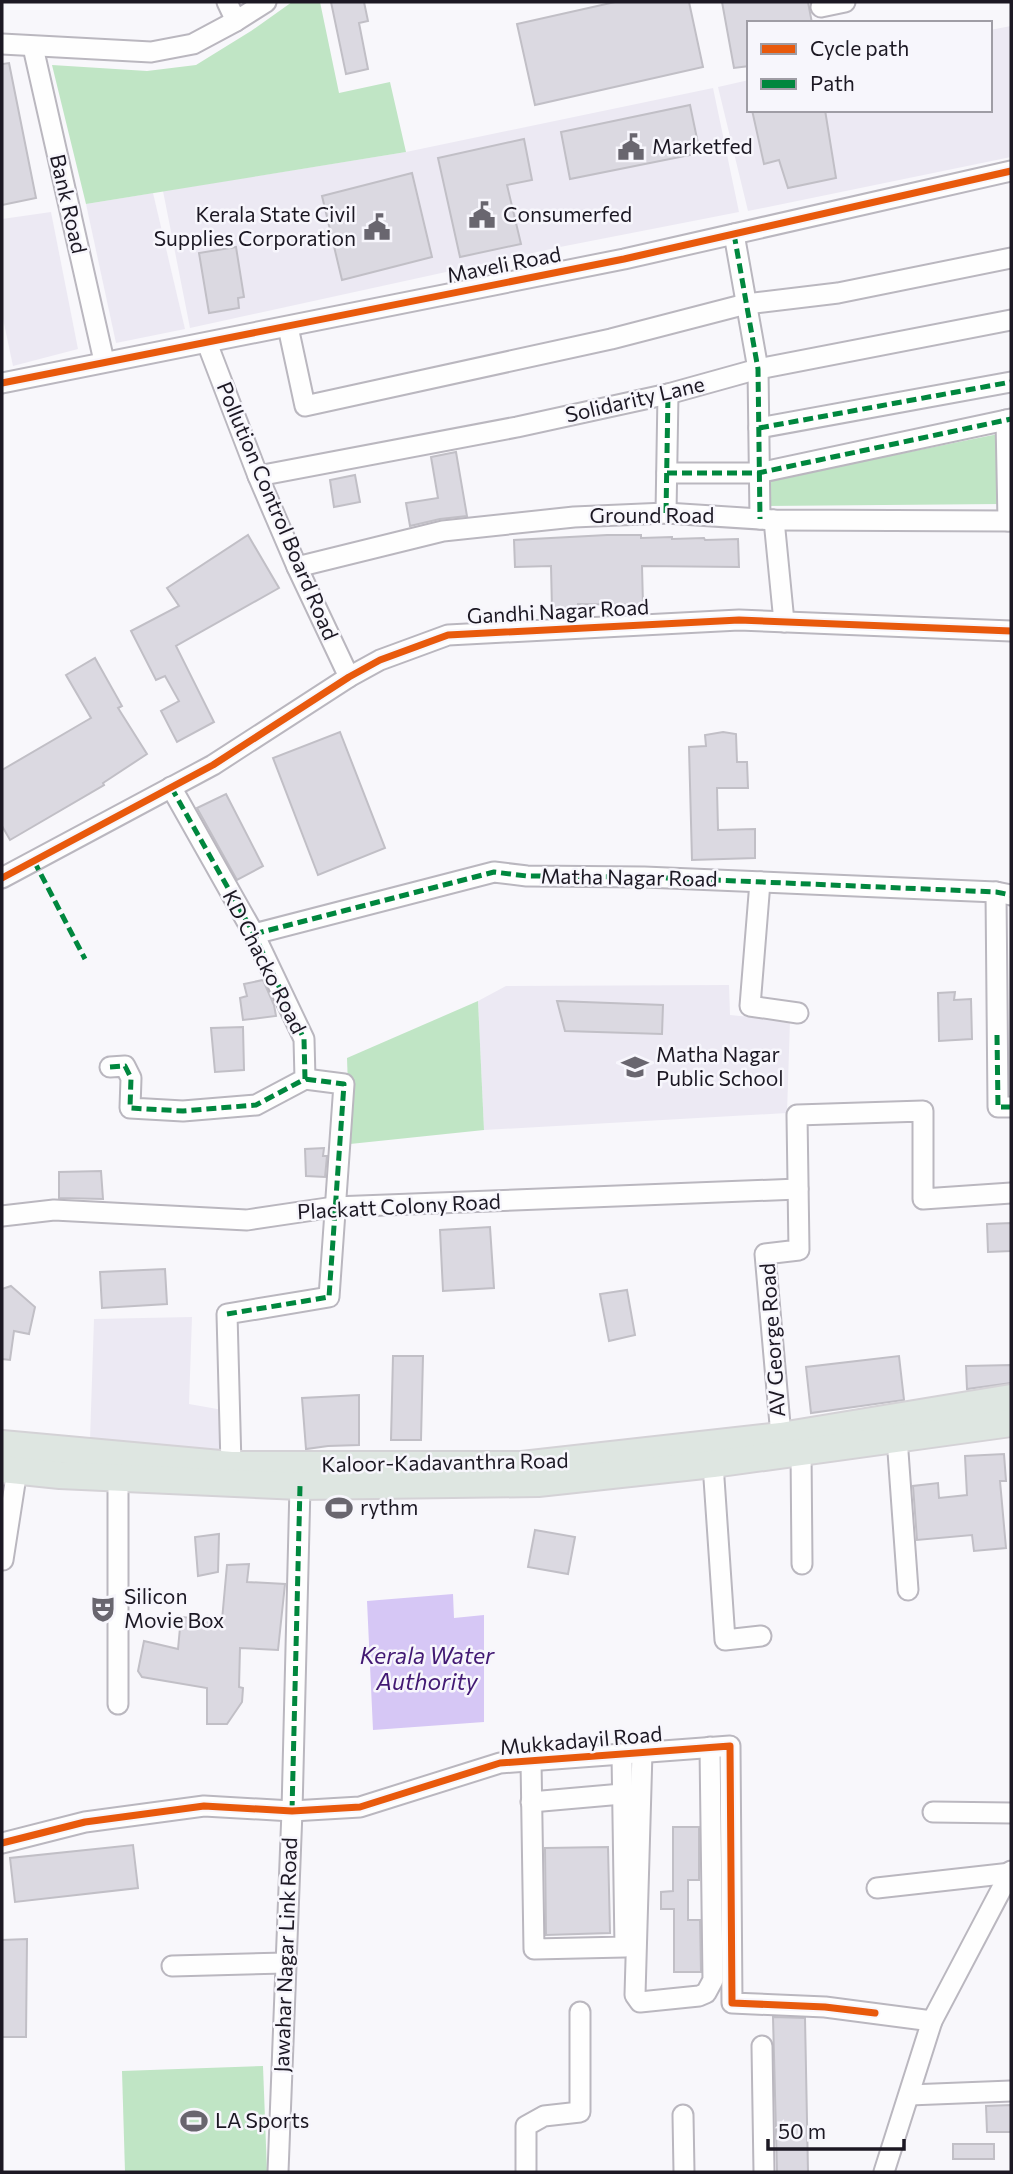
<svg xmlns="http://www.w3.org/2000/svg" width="1013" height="2174" viewBox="0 0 1013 2174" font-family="Commissioner,sans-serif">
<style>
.built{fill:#ece9f3}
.green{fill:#c0e5c5}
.water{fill:#d6c7f5}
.building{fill:#dbd9e1;stroke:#c1bfc6;stroke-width:2}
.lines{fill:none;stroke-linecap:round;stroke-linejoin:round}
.minor-casing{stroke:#bab7bf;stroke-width:23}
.major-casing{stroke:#d4d2d6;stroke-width:30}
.minor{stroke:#fefefe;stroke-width:19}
.major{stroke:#dee6e1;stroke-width:26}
.quiet{stroke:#00873e;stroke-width:5;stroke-dasharray:10 5;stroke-linecap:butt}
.cycleway-casing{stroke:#f7f6fc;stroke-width:11}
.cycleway{stroke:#e8590c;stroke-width:7}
.labels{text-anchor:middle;stroke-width:5;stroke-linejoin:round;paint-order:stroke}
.poi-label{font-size:21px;fill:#1c1823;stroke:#f7f6fc;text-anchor:start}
.street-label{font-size:21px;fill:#1c1823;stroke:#f7f6fc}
.water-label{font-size:23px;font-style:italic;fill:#421973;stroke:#f7f6fc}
</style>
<rect width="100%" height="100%" fill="#f8f7fb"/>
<!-- built -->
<g class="built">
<path d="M1011 26V157L748 211 718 87 749 80V110H990V30Z"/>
<path d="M713 88 739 212 560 247 190 328 163 191 406 152Z"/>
<path d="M153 193 185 329 116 343 86 204Z"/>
<path d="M51 212 78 349 13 366 2 314V219Z"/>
<path d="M729 985 730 1015 790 1021 787 1113 484 1130 478 1001 506 986Z"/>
<path d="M192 1317 189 1404 223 1410 225 1453 90 1440 94 1319Z"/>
</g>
<!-- green -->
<g class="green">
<path d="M292 2H320L339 93 390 82 406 152 86 204 52 65 147 71 196 65 251 31Z"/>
<path d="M998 434 1001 504 766 506V481Z"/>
<path d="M478 1001 484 1130 350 1144 347 1058Z"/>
<path d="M263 2066 267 2172H125L122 2071Z"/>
</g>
<!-- water -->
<path class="water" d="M453 1594 454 1618 484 1615V1722L373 1730 367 1601Z"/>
<!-- building -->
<g class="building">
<path d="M331 2H364L368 21 359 23 368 69 346 74Z"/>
<path d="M615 2H689L703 67 535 105 517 24Z"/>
<path d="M722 2H808L812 23H749V66L734 68Z"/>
<path d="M9 63 36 198 2 205V64Z"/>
<path d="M690 105 700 153 570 179 561 132Z"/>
<path d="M752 110H825L836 178 788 188 779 160 764 164Z"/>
<path d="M524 139 532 180 507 185 521 244 460 257 438 158Z"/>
<path d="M412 173 432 257 342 280 322 196Z"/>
<path d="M236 247 244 297 238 298 239 308 209 313 199 253Z"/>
<path d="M456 452 467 516 440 519 410 526 406 503 438 498 431 457Z"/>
<path d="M355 475 360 502 334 507 330 480Z"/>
<path d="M248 535 279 588 176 646 214 722 177 742 161 711 179 701 165 676 156 680 131 631 179 606 167 588Z"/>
<path d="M607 535H641V538L672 537V539L704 538 705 540 738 539 739 567 642 566 643 605 578 604V608L552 609 551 566 515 567 514 540Z"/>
<path d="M95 658 122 706 118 708 147 754 103 783 104 785 10 840 2 826V770L91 718 66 675Z"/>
<path d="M340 732 385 848 318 875 273 758Z"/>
<path d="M723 732 736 734 737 762H747L748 788H717L718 830 755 829V858L692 860 689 747 706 746 705 735Z"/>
<path d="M226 794 263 866 237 880 197 808Z"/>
<path d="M263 980 274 1005 276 1016 243 1020 240 998 247 996 244 984Z"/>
<path d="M955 992 954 1000 971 999 972 1039 939 1041 938 993Z"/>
<path d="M557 1001 663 1005 662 1034 565 1031Z"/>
<path d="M243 1027 244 1070 215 1072 211 1028Z"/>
<path d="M324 1148 323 1156H327L325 1177 306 1176 305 1149Z"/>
<path d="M101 1171 103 1199 59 1198V1172Z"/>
<path d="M1011 1223V1251L988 1252 987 1224Z"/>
<path d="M490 1227 494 1288 443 1291 440 1230Z"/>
<path d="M165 1269 167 1304 102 1308 100 1272Z"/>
<path d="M11 1286 35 1307 29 1334 14 1331 10 1360 2 1359V1289Z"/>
<path d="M627 1290 635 1335 609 1341 600 1294Z"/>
<path d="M393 1356H423L421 1440H391Z"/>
<path d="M899 1356 904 1400 811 1413 806 1367Z"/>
<path d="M1011 1365V1383L967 1389 966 1366Z"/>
<path d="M359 1395V1445L328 1446 306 1449 302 1398Z"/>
<path d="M1004 1454 1006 1481H1000L1006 1548 974 1551 972 1535 917 1540 913 1486 938 1483 939 1498 967 1495 965 1456Z"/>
<path d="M535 1530 575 1537 568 1574 528 1567Z"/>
<path d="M219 1534 218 1572 198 1576 195 1537Z"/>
<path d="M249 1564 247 1582 285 1584 278 1650 240 1648 239 1687 243 1688 242 1702 227 1724H207V1688L142 1677 138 1671 144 1641 178 1649 181 1617 222 1620 227 1565Z"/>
<path d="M673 1827H699V1880H688V1920H700L701 1972H674V1909H661V1892L673 1891Z"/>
<path d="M133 1845 138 1888 15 1902 10 1858Z"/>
<path d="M608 1847 610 1933 546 1935 545 1848Z"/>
<path d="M27 1939 26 2037H2V1940Z"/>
<path d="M773 2017 805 2018 808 2172H777Z"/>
<path d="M1011 2105V2132H987L986 2106Z"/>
<rect x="953" y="2144" width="41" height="15"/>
</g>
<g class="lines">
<defs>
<g id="minor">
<path d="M227 2 236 21"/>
<path d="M821 7 845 2"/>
<path d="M2 44 151 52 193 44 236 21 266 2"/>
<path d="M33 47 104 361"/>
<path d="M734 234 758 369 760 519"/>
<path d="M288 327 305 406 611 339 746 304 838 293 1011 258"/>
<path d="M207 343 258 476 297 567 349 677"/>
<path d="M2 383 624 259 1011 171"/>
<path d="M1006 420 1008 521"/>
<path d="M759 428 1011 382"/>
<path d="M667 473H758L1011 419"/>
<path d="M258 476 517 427 668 394 758 369 1011 320"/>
<path d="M666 513 668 394"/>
<path d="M774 520 784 622"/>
<path d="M297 567 443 531 574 517 666 513 774 520 1011 521"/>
<path d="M2 878 213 765 349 677 380 660 448 635 739 620 1011 631"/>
<path d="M760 882 750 1006 798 1013"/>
<path d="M996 892 998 1107H1011"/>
<path d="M254 934 494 872 527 876 644 877 996 892 1011 895"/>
<path d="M110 1067 125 1066 131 1078 130 1108 183 1111 256 1105 305 1079 304 1039 254 934 171 787"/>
<path d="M2 1216 54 1210 247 1220 334 1207 798 1189"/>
<path d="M781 1436 765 1254 799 1250 797 1115 923 1111V1199L1011 1193"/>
<path d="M897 1438 908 1590"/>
<path d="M801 1450 802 1564"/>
<path d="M713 1464 725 1640 761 1636"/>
<path d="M231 1465 227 1314 329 1297 344 1084 305 1079"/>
<path d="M118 1477V1704"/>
<path d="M3 1560 17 1470"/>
<path d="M642 1752 635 1995 640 2002 699 1996 706 1993 713 1980 710 1747"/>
<path d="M531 1761 534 1949 625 1947 622 1754"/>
<path d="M531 1802 622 1794"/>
<path d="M933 1812 1011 1813"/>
<path d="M2 1843 85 1822 204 1806 292 1811 360 1807 500 1763 730 1746 732 2003 825 2007 932 2021"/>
<path d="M877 1888 1011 1873"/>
<path d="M172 1966 285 1963"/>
<path d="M762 2046 764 2172"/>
<path d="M909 2095 1011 2091"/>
<path d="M683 2115 684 2172"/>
<path d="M278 2172 292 1811 300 1486"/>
<path d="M526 2172V2126L544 2116 580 2112V2012"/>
<path d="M884 2172 932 2021 1011 1871"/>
</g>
<g id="major">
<path d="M2 1444 231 1465H522L781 1436 1011 1398"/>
<path d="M2 1469 60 1475 300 1486 538 1483 713 1464 1011 1423"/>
</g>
</defs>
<!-- minor casing -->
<use href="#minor" class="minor-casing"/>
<!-- major casing -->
<use href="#major" class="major-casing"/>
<!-- minor -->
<use href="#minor" class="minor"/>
<!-- major -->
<use href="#major" class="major"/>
<!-- quiet -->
<g class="quiet">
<path d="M734 234 758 369 760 519"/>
<path d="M759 428 1011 382"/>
<path d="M667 473H758L1011 419"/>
<path d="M666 513 668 394"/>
<path d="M34 861 85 959"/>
<path d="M254 934 494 872 527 876 644 877 996 892 1011 895"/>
<path d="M997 1035 998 1107H1011"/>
<path d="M110 1067 125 1066 131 1078 130 1108 183 1111 256 1105 305 1079 304 1039 254 934 171 787"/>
<path d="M227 1314 329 1297 344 1084 305 1079"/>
<path d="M292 1811 300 1486"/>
</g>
<defs>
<g id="cycleway">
<path d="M2 383 624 259 1011 171"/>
<path d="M2 878 213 765 349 677 380 660 448 635 739 620 1011 631"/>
<path d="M2 1843 85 1822 204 1806 292 1811 360 1807 500 1763 730 1746 732 2003 825 2007 875 2013"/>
</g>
</defs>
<!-- cycleway casing -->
<use href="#cycleway" class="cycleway-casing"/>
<!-- cycleway -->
<use href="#cycleway" class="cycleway"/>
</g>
<!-- icons -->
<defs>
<symbol id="civic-bare" viewBox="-9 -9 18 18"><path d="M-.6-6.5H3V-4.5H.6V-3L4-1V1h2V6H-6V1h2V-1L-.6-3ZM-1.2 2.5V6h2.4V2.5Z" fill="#69666f" stroke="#f7f6fc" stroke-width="2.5" paint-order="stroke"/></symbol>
<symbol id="school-bare" viewBox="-9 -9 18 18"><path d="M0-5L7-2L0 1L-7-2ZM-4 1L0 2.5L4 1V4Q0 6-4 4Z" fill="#69666f" stroke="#f7f6fc" stroke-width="2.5" paint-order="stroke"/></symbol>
<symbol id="stadium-bare" viewBox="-9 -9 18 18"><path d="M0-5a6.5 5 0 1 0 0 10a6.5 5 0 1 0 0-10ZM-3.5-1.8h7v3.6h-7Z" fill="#69666f" stroke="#f7f6fc" stroke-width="2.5" paint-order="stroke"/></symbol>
<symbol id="theatre-bare" viewBox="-9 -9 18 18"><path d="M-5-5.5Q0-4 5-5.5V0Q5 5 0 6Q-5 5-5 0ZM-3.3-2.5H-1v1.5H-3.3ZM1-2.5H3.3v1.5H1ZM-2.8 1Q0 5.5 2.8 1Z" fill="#69666f" stroke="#f7f6fc" stroke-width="2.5" paint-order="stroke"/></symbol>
</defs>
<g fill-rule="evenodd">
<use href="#civic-bare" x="612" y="128" width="38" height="38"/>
<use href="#civic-bare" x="463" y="196" width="38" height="38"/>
<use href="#civic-bare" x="358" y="208" width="38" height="38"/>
<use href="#school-bare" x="616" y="1048" width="38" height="38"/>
<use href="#stadium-bare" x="320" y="1489" width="38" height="38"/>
<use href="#theatre-bare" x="84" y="1590" width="38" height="38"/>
<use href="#stadium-bare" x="175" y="2102" width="38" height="38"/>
</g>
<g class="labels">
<!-- poi labels -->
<g class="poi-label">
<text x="652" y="154">Marketfed</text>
<text x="356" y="222" text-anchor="end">Kerala State Civil<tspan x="356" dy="24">Supplies Corporation</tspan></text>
<text x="503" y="222">Consumerfed</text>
<text x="656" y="1062">Matha Nagar<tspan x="656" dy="24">Public School</tspan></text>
<text x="360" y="1515">rythm</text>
<text x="124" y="1604">Silicon<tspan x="124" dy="24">Movie Box</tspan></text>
<text x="215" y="2128">LA Sports</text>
</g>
<!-- street labels -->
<g class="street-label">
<text transform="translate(68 204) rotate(77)" y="7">Bank Road</text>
<text transform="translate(504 265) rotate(-11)" y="7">Maveli Road</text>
<text transform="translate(635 400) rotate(-13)" y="7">Solidarity Lane</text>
<text transform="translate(277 511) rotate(67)" y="7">Pollution Control Board Road</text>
<text x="652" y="523">Ground Road</text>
<text transform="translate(558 612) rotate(-3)" y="7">Gandhi Nagar Road</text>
<text transform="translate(629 878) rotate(1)" y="7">Matha Nagar Road</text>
<text transform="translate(264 962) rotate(63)" y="7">KD Chacko Road</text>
<text transform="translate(399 1207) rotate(-3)" y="7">Plackatt Colony Road</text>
<text transform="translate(773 1340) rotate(-94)" y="7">AV George Road</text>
<text transform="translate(445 1463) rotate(-1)" y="7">Kaloor-Kadavanthra Road</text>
<text transform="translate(581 1741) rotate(-5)" y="7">Mukkadayil Road</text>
<text transform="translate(286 1955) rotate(-88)" y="7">Jawahar Nagar Link Road</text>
</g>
<!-- water labels -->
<g class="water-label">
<text x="427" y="1664">Kerala Water<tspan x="427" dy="26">Authority</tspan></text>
</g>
</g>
<!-- border -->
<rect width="1013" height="2174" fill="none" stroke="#1c1823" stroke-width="7"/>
<!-- legend -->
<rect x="747" y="21" width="245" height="91" fill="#f7f6fc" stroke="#9f9da5" stroke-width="2"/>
<rect x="761" y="44" width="35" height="10" fill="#e8590c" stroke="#9f9da5" stroke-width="2"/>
<text x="810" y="56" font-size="21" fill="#1c1823">Cycle path</text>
<rect x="761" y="79" width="35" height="10" fill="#00873e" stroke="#9f9da5" stroke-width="2"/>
<text x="810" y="91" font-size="21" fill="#1c1823">Path</text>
<!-- scale -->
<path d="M768 2139v10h136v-10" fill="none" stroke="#1c1823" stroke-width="3.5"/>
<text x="778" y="2139" font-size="21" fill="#1c1823" stroke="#f7f6fc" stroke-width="5" paint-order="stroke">50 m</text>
</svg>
